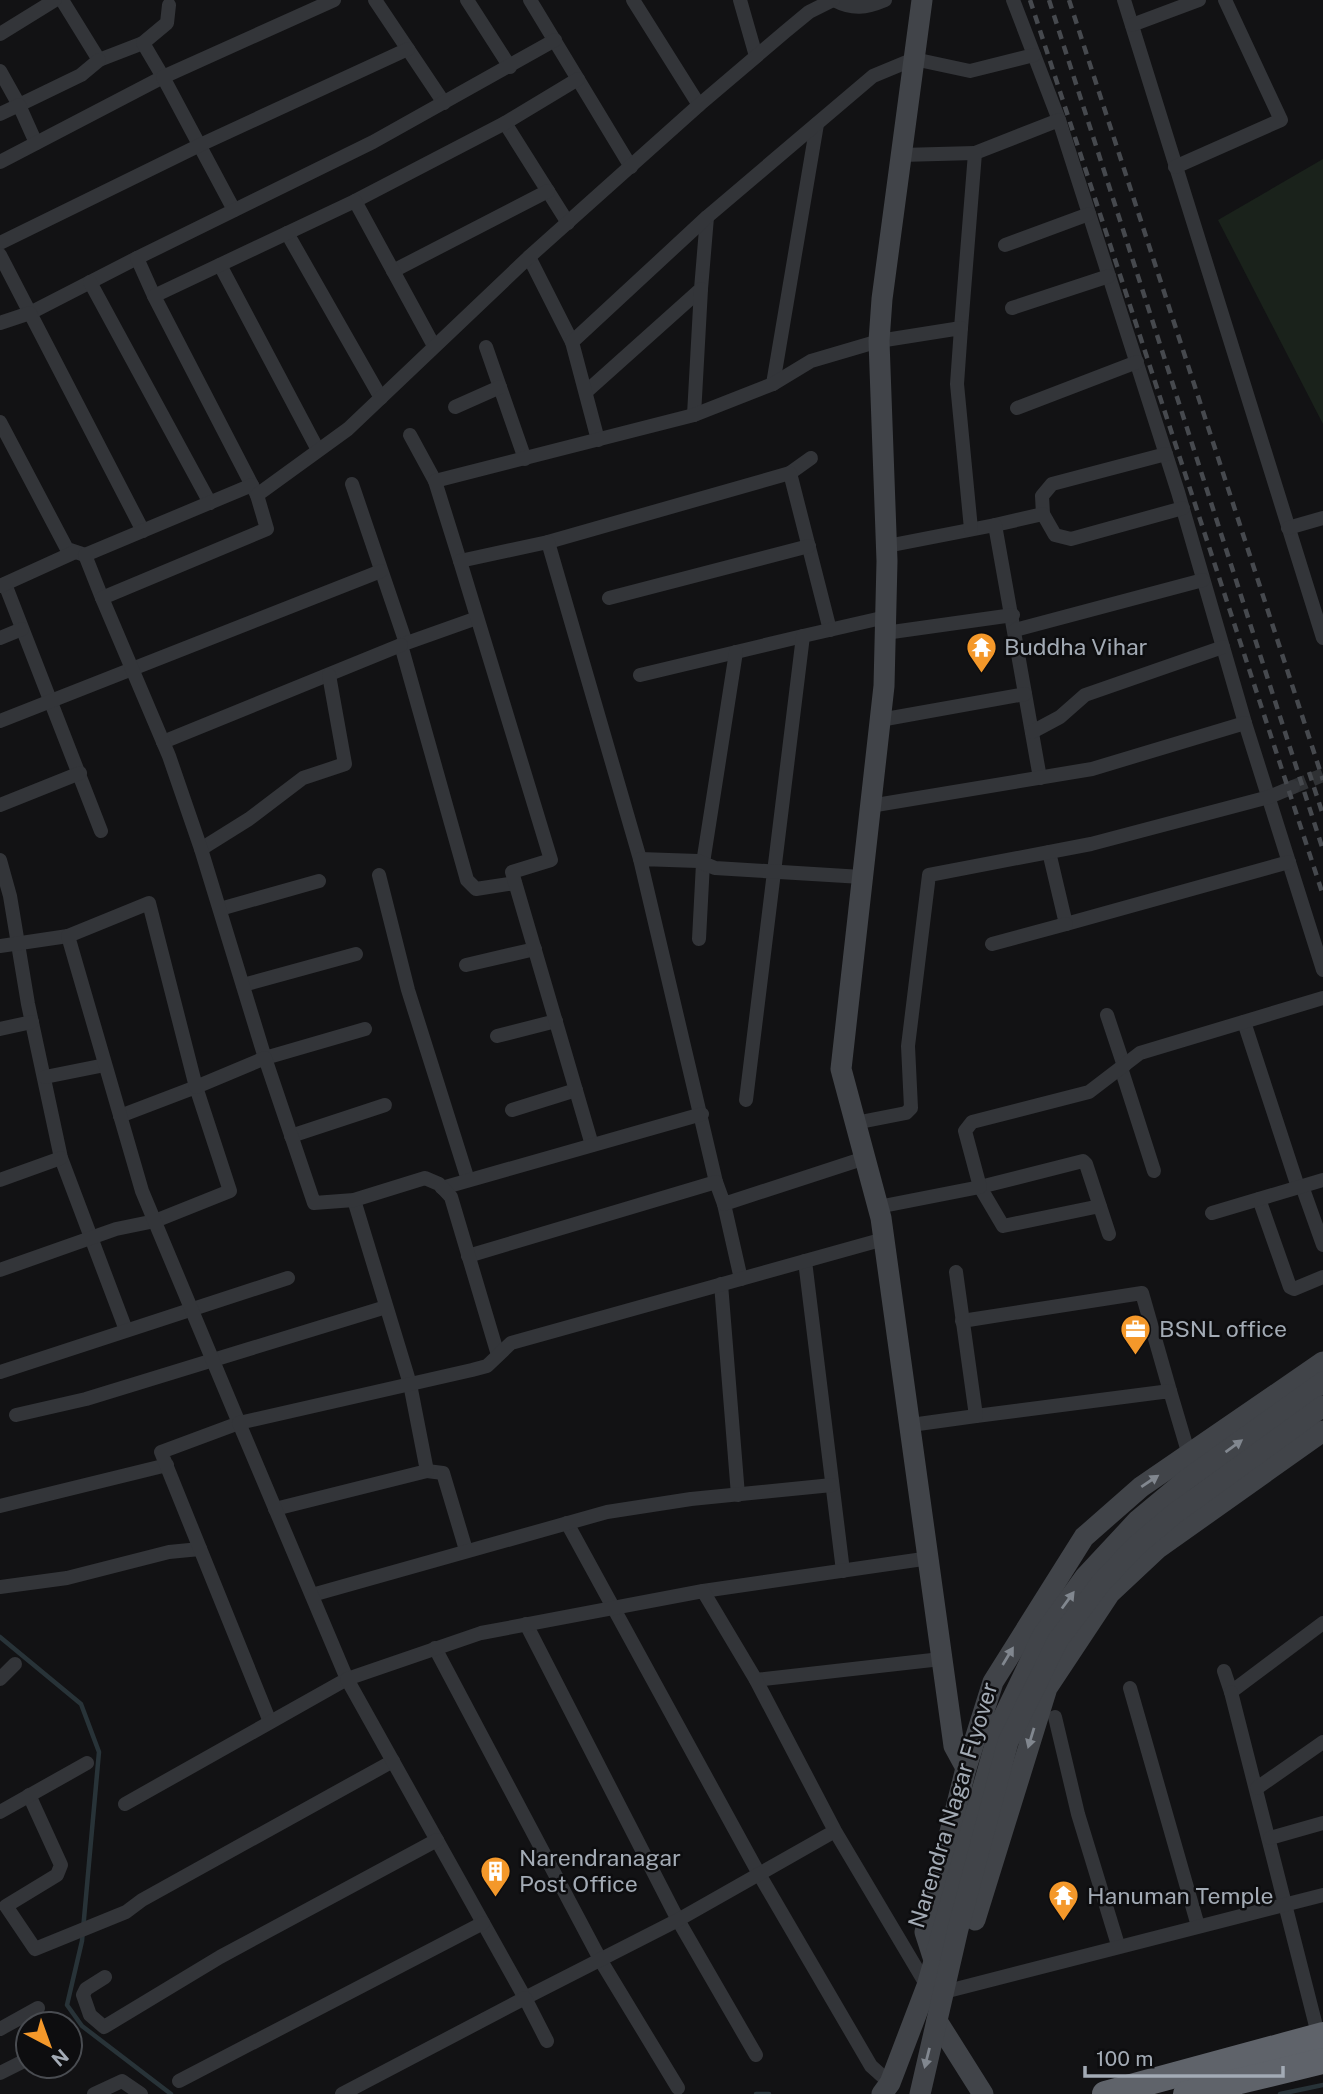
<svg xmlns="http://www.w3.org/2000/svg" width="1323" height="2094" viewBox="0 0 1323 2094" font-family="'Public Sans',sans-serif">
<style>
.green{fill:#1a221b}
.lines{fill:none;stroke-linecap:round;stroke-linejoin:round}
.stream{stroke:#283338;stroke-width:4.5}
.street-tunnel{stroke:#2f3134;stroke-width:14;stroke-dasharray:14 7;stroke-linecap:butt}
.street{stroke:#333539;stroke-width:14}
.secondary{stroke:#414449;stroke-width:21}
.highway{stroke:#5f636a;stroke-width:26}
.rail{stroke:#46494e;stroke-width:4.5;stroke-dasharray:9 7;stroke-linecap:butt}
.oneway{fill:#81878f}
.labels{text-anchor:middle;stroke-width:5;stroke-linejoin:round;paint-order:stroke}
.poi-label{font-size:23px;fill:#a3abb5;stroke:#0d0d0f;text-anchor:start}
.street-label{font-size:23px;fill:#a3abb5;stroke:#0d0d0f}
</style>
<rect width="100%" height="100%" fill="#121214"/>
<!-- green -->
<path class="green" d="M1323 159V424L1218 220Z"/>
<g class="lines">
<!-- stream -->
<g class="stream">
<path d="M0 1637 81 1704 99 1752 82 1941 67 2005 82 2026 171 2094"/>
<path d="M756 2094H769"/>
<path d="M1280 2094 1323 2085"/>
</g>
<!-- street-tunnel -->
<path class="street-tunnel" d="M1293 787 1323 775"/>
<!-- street -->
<g class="street">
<path d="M62 0 99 60 143 43"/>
<path d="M375 0 444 103"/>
<path d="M467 0 510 67"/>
<path d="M530 0 631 167"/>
<path d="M633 0 699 105"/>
<path d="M740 0 756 56"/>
<path d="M834 0C853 10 866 8 885 0"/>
<path d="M1013 0 1059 120"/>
<path d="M1124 0 1323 638"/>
<path d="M1132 25 1199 0"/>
<path d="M0 34 55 0"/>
<path d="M0 71 19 105 81 75 99 60"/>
<path d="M0 114 19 105 36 143"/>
<path d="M505 123 568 223"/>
<path d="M975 153 1059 120 1178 492 1245 723"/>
<path d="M901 155 975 153 961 328"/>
<path d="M0 162 163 77 143 43 167 23 169 5"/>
<path d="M1175 167 1281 120 1225 0"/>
<path d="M355 201 505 123 578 79"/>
<path d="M234 210 163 77 334 0"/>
<path d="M287 233 381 398"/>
<path d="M0 243 200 145 408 49"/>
<path d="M1005 245 1089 214"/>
<path d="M0 255 30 313 137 258"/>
<path d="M529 257 572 342"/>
<path d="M220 265 318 450"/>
<path d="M393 271 548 191"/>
<path d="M90 282 210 503"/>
<path d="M154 296 137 258 373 142 555 40"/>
<path d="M1012 308 1109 276"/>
<path d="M0 323 30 313 143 531"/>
<path d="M486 347 525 459"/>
<path d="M773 384 817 124"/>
<path d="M587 391 701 289 707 217"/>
<path d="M455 407 500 387"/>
<path d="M1017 408 1137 362"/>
<path d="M694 415 701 289"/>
<path d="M0 422 67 549 85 555"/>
<path d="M410 435 435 481"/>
<path d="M598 440 572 342 707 217 873 76 914 59 970 71 1034 55"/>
<path d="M790 473 811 458"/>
<path d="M352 484 406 643"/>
<path d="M257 495 154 296 355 201 434 346"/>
<path d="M1043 514 1042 496 1052 484 1166 454"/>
<path d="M995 525 1043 514 1055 535 1071 539 1183 508"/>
<path d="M1288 528 1323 518"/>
<path d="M548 542 790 473 830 630"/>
<path d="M887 546 995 525 1040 778"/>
<path d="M460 561 435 481 694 415 773 384 811 361 879 341 961 328 957 384 971 529"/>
<path d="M5 584 101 831"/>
<path d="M0 586 75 552"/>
<path d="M102 598 85 555 252 485"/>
<path d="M609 598 809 546"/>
<path d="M477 618 401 645 467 880 476 889 515 883"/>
<path d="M1015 630 1203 580"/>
<path d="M885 633 1013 615"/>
<path d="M0 638 22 629"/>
<path d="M640 675 803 636"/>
<path d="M880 720 1025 694"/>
<path d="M0 721 381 571"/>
<path d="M1032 732 1060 717 1085 695 1223 647"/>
<path d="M163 742 401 645"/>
<path d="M0 805 80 773"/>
<path d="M870 806 1092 769 1245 723 1323 970"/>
<path d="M201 849 249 819 303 778 345 764 329 675"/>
<path d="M1049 852 1066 924 1289 862"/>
<path d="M0 860 10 896 28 1004 61 1158 126 1330"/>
<path d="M379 875 408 990 468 1180"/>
<path d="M220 909 319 881"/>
<path d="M699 939 703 863 736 652"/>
<path d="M992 944 1066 924"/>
<path d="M0 946 68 936"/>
<path d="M466 965 535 949"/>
<path d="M243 985 356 954"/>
<path d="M1107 1015 1124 1066"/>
<path d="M1244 1022 1298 1187"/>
<path d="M0 1029 32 1022"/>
<path d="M365 1029 265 1058 201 849 169 756 102 598 267 529 257 495 348 429 529 257 699 105 786 31 809 12 833 0"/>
<path d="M497 1036 556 1021"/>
<path d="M1121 1068 1154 1171"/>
<path d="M45 1077 105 1065"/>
<path d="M746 1100 803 636 886 617"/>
<path d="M512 1110 576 1090"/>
<path d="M855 1123 906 1113 911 1108 908 1046 929 875 1091 844 1269 797 1293 787"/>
<path d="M291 1136 385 1105"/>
<path d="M592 1145 512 872 551 860 460 561 548 542 640 859"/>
<path d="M0 1180 61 1158"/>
<path d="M716 1182 640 859 698 861 715 868 862 877"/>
<path d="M1302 1186 1323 1245"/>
<path d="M442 1188 702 1114"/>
<path d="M1259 1199 1290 1287 1294 1289 1323 1277"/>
<path d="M724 1204 741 1279"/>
<path d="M1100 1206 1003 1226 980 1187 1083 1161 1086 1164 1109 1234"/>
<path d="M878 1207 980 1187 965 1131 972 1122 1089 1092 1140 1053 1323 998"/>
<path d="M1212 1213 1323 1180"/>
<path d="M468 1256 716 1182 724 1204 865 1158"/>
<path d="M805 1261 843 1571"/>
<path d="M0 1270 116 1229 155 1221 230 1191 196 1087 120 1116"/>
<path d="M721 1284 738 1495"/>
<path d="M962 1321 1142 1293 1170 1391"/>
<path d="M0 1372 288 1278"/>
<path d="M16 1415 86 1399 386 1307"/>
<path d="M976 1416 1170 1391 1189 1455"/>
<path d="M911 1425 976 1416 956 1272"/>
<path d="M427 1471 443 1473 466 1550"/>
<path d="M0 1506 167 1465"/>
<path d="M275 1509 427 1471 410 1384 354 1200"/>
<path d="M567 1523 759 1874 871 2066 890 2083"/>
<path d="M0 1587 67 1578 169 1552 200 1549"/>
<path d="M703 1591 930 1558"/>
<path d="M312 1595 607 1512 691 1499 832 1485"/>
<path d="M526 1624 678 1920 756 2055"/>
<path d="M435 1648 601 1961 678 2088"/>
<path d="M1224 1671 1231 1692 1323 1623"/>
<path d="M0 1679 15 1664"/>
<path d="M756 1680 941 1659"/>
<path d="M1130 1688 1198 1926"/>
<path d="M1231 1692 1316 2026 1321 2036"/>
<path d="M1055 1717 1078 1814 1118 1945"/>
<path d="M270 1722 161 1452 239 1423 142 1191 68 936 149 903 196 1087 265 1058 314 1203 354 1200 425 1178 439 1184 451 1197 498 1355"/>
<path d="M1257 1788 1323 1742"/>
<path d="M29 1795 61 1865 57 1875 6 1906 35 1949 126 1912 142 1900 393 1761"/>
<path d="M125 1804 347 1679 239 1423 472 1370 487 1366 511 1343 884 1239"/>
<path d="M0 1812 87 1763"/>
<path d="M835 1831 678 1920 525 1998 347 1679 481 1633 703 1591 756 1680 835 1831 927 1986"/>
<path d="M1270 1838 1323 1823"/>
<path d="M105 1977 86 1989 83 1995 90 2015 104 2027 220 1957 437 1840"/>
<path d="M944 1992 1323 1895"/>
<path d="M0 2029 38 2008"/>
<path d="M0 2073 28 2059"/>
<path d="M179 2081 483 1923"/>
<path d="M94 2094 122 2081 141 2094"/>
<path d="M342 2094 525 1998 547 2041"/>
</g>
<!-- secondary -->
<g class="secondary">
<path d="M922 0 882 299 879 341 887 561 884 686 841 1069 881 1218 954 1746 966 1768"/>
<path d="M975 1920 1047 1688 1110 1593 1157 1549 1323 1431"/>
<path d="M933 1957 925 1932 966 1768 993 1682 1084 1537 1141 1487 1323 1362"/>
<path d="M937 2021 983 2094"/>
<path d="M882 2094 890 2083 927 1986 1002 1720 1043 1635 1085 1577 1138 1520 1186 1480 1323 1382"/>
<path d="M920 2094 958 1929 1008 1742 1058 1640 1101 1583 1136 1546 1174 1514 1323 1406"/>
</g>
<!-- highway -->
<g class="highway">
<path d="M1105 2094 1323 2035"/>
<path d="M1186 2094 1323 2061"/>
</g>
<!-- rail -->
<g class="rail">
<path d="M1030 0 1323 895"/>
<path d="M1049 0 1323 850"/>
<path d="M1069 0 1323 780"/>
<path d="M1309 772 1323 815"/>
</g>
</g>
<!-- one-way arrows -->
<defs><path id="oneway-solid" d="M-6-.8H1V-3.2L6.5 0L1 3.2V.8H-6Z" transform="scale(1.75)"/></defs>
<g class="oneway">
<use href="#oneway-solid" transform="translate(1234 1446) rotate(-36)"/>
<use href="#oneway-solid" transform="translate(1150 1481) rotate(-34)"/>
<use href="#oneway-solid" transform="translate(1068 1600) rotate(-54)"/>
<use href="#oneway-solid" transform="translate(1008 1656) rotate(-59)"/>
<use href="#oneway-solid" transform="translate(1031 1738) rotate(107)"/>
<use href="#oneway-solid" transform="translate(927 2058) rotate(104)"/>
</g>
<!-- icons -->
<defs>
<symbol id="temple-pin" viewBox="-11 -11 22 30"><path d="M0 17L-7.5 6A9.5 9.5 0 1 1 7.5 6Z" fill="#f4982a" stroke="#0d0d0f"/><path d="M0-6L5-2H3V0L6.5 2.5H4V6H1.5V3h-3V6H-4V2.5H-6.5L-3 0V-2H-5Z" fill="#fff"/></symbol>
<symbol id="office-pin" viewBox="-11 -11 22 30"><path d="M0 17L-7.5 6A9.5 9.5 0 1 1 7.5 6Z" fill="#f4982a" stroke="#0d0d0f"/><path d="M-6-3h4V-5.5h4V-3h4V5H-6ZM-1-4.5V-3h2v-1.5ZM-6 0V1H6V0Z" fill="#fff"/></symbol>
<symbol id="building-pin" viewBox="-11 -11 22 30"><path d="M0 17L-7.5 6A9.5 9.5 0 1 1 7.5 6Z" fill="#f4982a" stroke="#0d0d0f"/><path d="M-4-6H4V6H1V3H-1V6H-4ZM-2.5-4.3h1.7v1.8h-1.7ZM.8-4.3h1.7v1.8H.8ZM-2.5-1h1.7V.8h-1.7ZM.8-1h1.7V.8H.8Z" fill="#fff"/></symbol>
</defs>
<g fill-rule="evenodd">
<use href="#temple-pin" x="964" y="630" width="35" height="47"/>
<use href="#office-pin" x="1118" y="1312" width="35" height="47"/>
<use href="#building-pin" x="478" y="1854" width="35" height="47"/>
<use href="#temple-pin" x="1046" y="1878" width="35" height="47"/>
</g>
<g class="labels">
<!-- poi labels -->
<g class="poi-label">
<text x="1004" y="655">Buddha Vihar</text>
<text x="1159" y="1337">BSNL office</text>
<text x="519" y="1866">Narendranagar<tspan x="519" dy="26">Post Office</tspan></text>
<text x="1087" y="1904">Hanuman Temple</text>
</g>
<!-- street labels -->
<g class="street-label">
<text transform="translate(953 1805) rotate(-73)" y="8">Narendra Nagar Flyover</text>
</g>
</g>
<!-- north arrow -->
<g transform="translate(49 2045) rotate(139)"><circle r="33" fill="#0d0d0f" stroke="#494c51" stroke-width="2"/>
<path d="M0-5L12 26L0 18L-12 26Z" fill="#f4982a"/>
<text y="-10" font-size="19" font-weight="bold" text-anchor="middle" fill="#a3abb5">N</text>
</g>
<!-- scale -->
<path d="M1085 2066v10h198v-10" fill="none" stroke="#a3abb5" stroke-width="3.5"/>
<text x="1096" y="2066" font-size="21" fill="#a3abb5" stroke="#0d0d0f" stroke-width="5" paint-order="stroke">100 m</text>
</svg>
